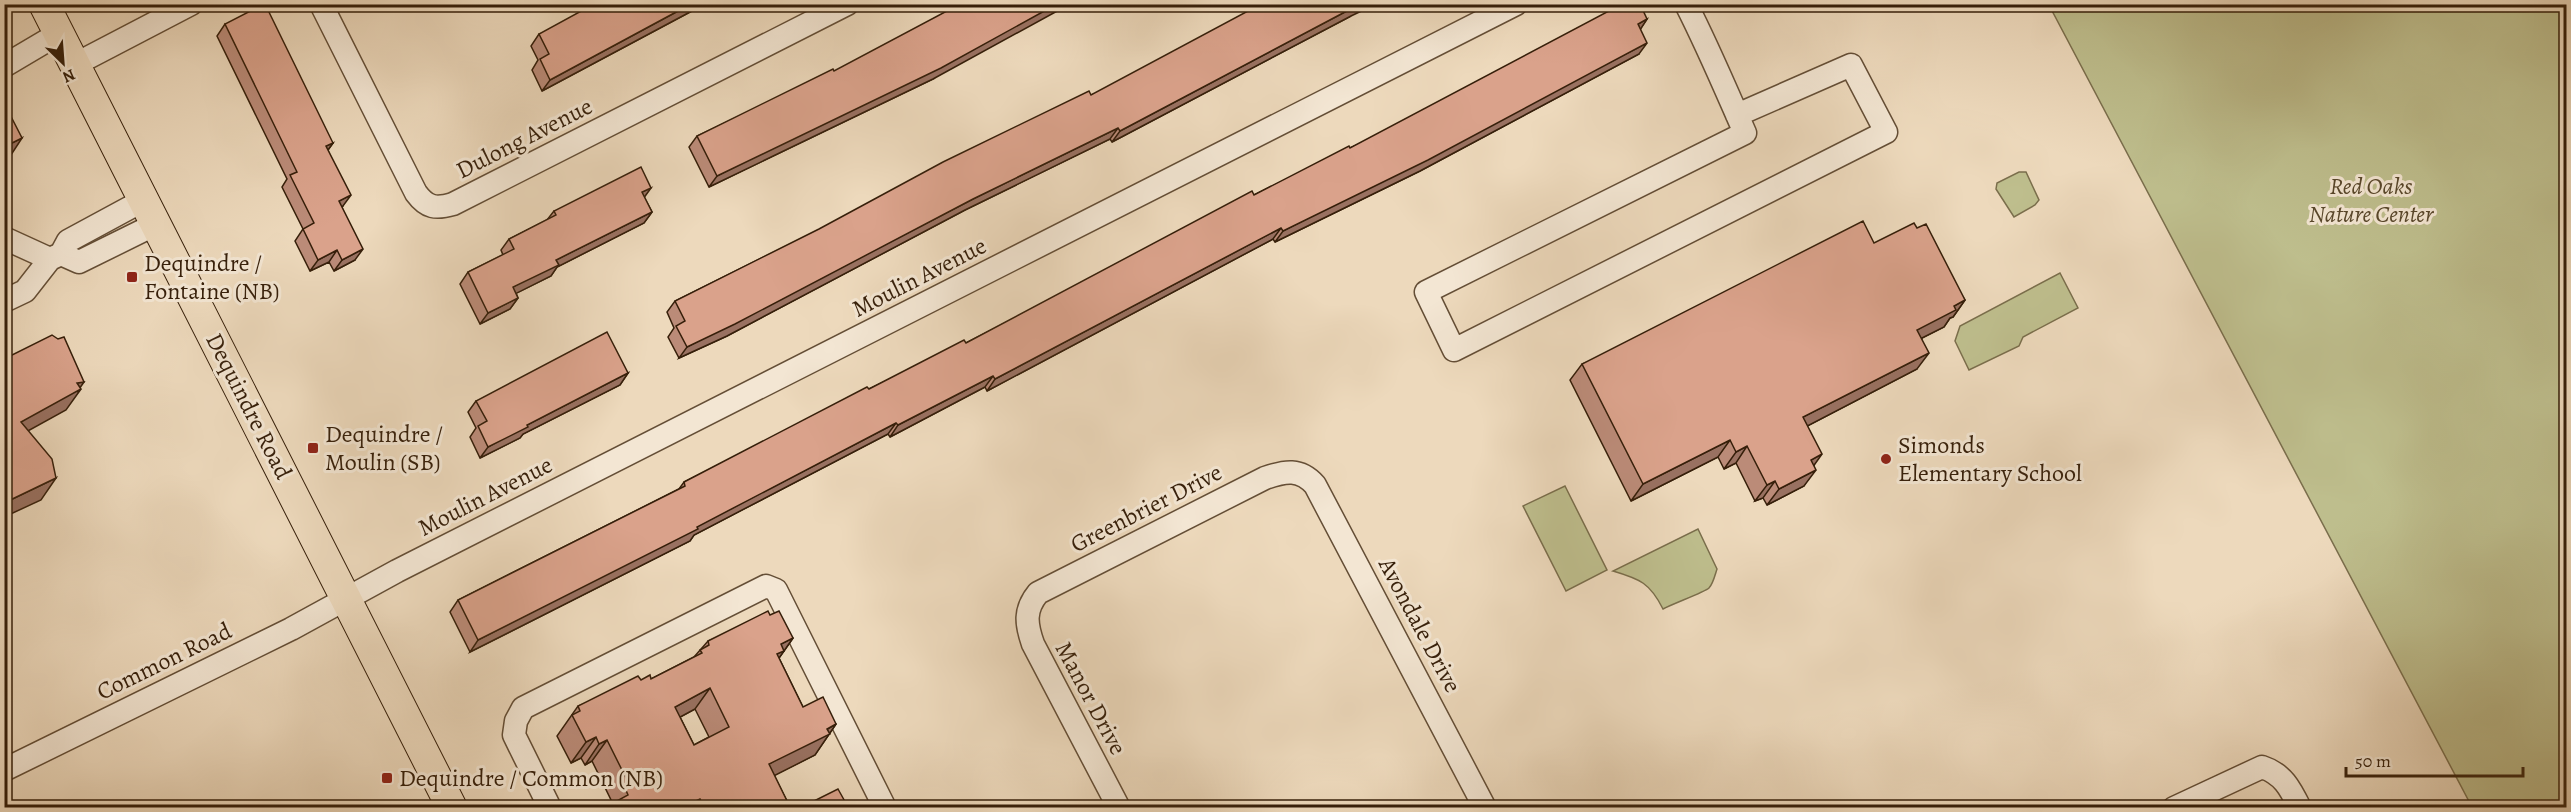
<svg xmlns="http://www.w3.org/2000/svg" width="2571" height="812" viewBox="0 0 2571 812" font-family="Alegreya,serif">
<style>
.green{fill:#bebe8d;stroke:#7a6e4c;stroke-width:1.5}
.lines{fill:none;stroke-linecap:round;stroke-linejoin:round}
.minor-casing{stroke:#644e36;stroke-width:25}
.major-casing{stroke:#361f0a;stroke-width:32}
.minor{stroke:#f3e6d3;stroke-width:22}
.major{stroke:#edd9bc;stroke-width:30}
.wall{fill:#bb8b78;stroke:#361f0a;stroke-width:1.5;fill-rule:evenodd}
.shaded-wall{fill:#997161;stroke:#361f0a;stroke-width:1.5}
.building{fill:#daa28b;stroke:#361f0a;stroke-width:1.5;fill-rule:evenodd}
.poi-dot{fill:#8f2418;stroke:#f3e6d3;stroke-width:2}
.labels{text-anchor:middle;stroke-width:6;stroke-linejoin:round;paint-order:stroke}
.street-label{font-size:24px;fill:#361f0a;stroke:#f3e6d3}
.park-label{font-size:24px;font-style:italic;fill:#58472b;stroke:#f3e6d3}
.poi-label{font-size:24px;fill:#361f0a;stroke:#f3e6d3;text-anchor:start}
</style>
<rect width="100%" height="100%" fill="#edd9bc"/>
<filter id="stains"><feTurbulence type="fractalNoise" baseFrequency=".00333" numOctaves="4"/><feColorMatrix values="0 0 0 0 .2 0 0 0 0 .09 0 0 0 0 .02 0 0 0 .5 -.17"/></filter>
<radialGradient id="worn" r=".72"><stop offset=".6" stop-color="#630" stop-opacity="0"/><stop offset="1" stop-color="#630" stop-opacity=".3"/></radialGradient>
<!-- green -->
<g class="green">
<path d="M2049 5H2566V807H2472Z"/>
<path d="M2019 172H2026L2039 200 2035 205 2014 217 1996 189 1997 183Z"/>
<path d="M2060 273 2078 308 2023 337 2019 346 1969 370 1955 341 1960 326Z"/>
<path d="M1565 486 1607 570 1566 591 1523 506Z"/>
<path d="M1698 529 1717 569C1715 575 1713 584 1709 588 1705 592 1672 604 1663 609 1650 583 1640 579 1613 571Z"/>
</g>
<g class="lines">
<defs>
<g id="minor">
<path d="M321 4 416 193C427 208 436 209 453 204L847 4"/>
<path d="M1686 4C1708 47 1726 90 1745 133L1426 292 1454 350 1886 132 1851 65 1737 115"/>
<path d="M74 65 191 4"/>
<path d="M4 66 58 34"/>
<path d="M4 238 50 259"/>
<path d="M61 254 79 262 156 224"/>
<path d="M4 301 25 291 50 259 61 254 68 241 142 201"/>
<path d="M4 770 291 629 397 571 1516 4"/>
<path d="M550 808 514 735 516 721 523 708 766 586 776 590 885 808"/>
<path d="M1119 808 1033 644C1026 624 1024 610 1038 593L1265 478C1285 471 1300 468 1315 485L1485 808"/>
<path d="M2174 808 2262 767C2283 774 2290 788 2300 808"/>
</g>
<path id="major" d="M44 4 452 808"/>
</defs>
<!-- minor casing -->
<use href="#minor" class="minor-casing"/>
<!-- major casing -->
<use href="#major" class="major-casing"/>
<!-- minor -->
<use href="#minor" class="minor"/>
<!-- major -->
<use href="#major" class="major"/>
</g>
<!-- wall -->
<g class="wall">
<path d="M705 4 542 91 532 70 538 60 531 46 539 34Z"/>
<path d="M1351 16 1112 142 1110 139 965 210 727 336 679 358 668 337 674 328 667 312 675 301 1091 95Z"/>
<path d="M1647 19 1640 29 1639 54 1420 171 1275 242 1273 239 987 391 985 387 890 437 888 434 694 535 690 541 470 652 450 612 458 600 679 489 684 482 869 389 966 343 1254 195 1350 148Z"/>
<path d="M225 24 333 143 328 150 343 206 342 207 355 260 334 271 329 262 310 271 295 241 303 229 282 187 287 179 217 36Z"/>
<path d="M834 71 933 79 709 187 689 147 697 136Z"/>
<path d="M644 197 652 212 644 223 557 267 551 276 516 293 518 298 510 309 480 324 460 284 468 272 503 255 501 250 509 239 547 220 554 211Z"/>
<path d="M1917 228 1965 300 1953 317 1950 318 1944 327 1922 338 1917 369 1807 426 1814 466 1804 486 1767 505 1763 498 1755 501 1736 463 1724 469 1718 457 1631 501 1570 380 1582 364Z"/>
<path d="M628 373 620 385 523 434 520 438 480 458 470 437 476 428 468 412 476 401Z"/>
<path d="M770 615 793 638 779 658 803 707 836 724 815 755 774 775 790 807H611L613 804 592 761 585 765 581 758 571 763 557 736 578 706 641 680 651 679 694 657 708 641ZM695 709 709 737 694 745 680 717Z"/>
</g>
<!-- shaded-wall -->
<g class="shaded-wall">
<path d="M691 4H705L542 91 550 80Z"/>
<path d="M1057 4H1070L933 79 709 187 717 176Z"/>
<path d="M1360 4H1376L1351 16 1112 142 1120 131Z"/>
<path d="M1647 19 1640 30 1638 24Z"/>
<path d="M1647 43 1639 54 1420 171 1275 242 1283 231Z"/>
<path d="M1118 128 1110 139 965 210 727 336 679 358 687 347 973 199Z"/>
<path d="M22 138 11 155 4 158V147Z"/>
<path d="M333 143 325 154 326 146Z"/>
<path d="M651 188 643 199 642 192Z"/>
<path d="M351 195 343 206 331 212 339 201Z"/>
<path d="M652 212 644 223 557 267 551 276 505 299 513 287 556 260Z"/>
<path d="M1281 228 1273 239 987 391 995 379Z"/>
<path d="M363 249 355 260 334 271 342 260Z"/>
<path d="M337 250 329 262 310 271 318 260Z"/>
<path d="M518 298 510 309 480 324 488 313Z"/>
<path d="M1965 300 1953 317 1950 318 1944 327 1906 346 1917 330 1954 306Z"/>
<path d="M1929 353 1917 369 1792 434 1803 417Z"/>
<path d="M628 373 620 385 523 434 520 438 480 458 488 447 527 425Z"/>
<path d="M993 376 985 387 890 437 898 425Z"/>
<path d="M84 382 77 392 81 389 66 410 6 443 21 422 77 383Z"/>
<path d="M896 423 888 434 694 535 690 541 470 652 478 640Z"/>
<path d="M1730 440 1718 457 1631 501 1643 484Z"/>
<path d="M1747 446 1736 463 1724 469 1736 452Z"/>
<path d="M1822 454 1810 471 1811 460Z"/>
<path d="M1816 470 1804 486 1767 505 1779 489Z"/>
<path d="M56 478 41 500 4 517V503Z"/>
<path d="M1775 481 1763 498 1755 501 1767 485Z"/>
<path d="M793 638 784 651 769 672 781 644Z"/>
<path d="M710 688 695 709 660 728 675 707Z"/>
<path d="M836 724 815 755 754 786 769 764Z"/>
<path d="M596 737 581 758 571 763 586 742Z"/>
<path d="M607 740 592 761 585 765 599 744Z"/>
<path d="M700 799 694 807H683Z"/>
</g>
<!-- building -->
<g class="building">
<path d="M264 4H265L333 143 326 146 351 195 339 201 363 249 342 260 337 250 318 260 303 229 314 223 290 175 297 172 225 24Z"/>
<path d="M594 4H691L550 80 540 59 549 54 539 34Z"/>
<path d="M960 4H1057L941 68 717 176 697 136 833 69 834 71Z"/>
<path d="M1261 4H1360L1120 131 1118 128 973 199 735 324 687 347 676 326 685 321 675 301 819 229 943 162 1089 91 1091 95Z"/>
<path d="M1622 4H1640L1647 19 1638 24 1647 43 1428 160 1283 231 1281 228 995 379 993 376 898 425 896 423 697 527 698 529 478 640 458 600 685 486 684 482 867 387 869 389 964 340 966 343 1252 191 1254 195 1349 146 1350 148Z"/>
<path d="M4 103 22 138 4 147Z"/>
<path d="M641 167 651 188 642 192 652 212 556 260 559 265 513 287 518 298 488 313 468 272 514 249 509 239 556 215 554 211Z"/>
<path d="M1863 221 1874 243 1914 223 1917 228 1926 224 1965 300 1954 306 1956 310 1917 330 1929 353 1803 417 1822 454 1811 460 1816 470 1779 489 1775 481 1767 485 1747 446 1736 452 1730 440 1643 484 1582 364Z"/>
<path d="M607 332 628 373 527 425 528 427 488 447 478 426 487 421 476 401Z"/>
<path d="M52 335 58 339 64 337 84 382 77 383 81 389 21 422 52 459 56 478 4 503V359Z"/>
<path d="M768 611 770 615 779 611 793 638 781 644 784 651 777 654 803 707 823 697 836 724 827 729 830 734 769 764 790 807H704L700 799 683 807H618L615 802 628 795 625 788 630 786 607 740 599 744 596 737 586 742 572 715 580 711 578 706 638 676 641 680 650 675 651 679 702 653 700 650 709 645 708 641ZM710 688 729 727 694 745 675 707Z"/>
<path d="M838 789 848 807H802Z"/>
</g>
<!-- markers -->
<g class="poi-dot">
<rect x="126" y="271" width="12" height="12" rx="3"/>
<rect x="307" y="442" width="12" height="12" rx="3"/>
<circle cx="1886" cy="459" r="6"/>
<rect x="381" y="772" width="12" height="12" rx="3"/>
</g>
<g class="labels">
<!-- street labels -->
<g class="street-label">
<text transform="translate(524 138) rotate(-27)" y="8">Dulong Avenue</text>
<text transform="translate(919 277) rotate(-27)" y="8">Moulin Avenue</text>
<text transform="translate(249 406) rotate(63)" y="8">Dequindre Road</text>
<text transform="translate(485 496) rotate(-27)" y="8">Moulin Avenue</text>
<text transform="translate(1146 508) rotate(-27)" y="8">Greenbrier Drive</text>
<text transform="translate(1420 625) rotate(62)" y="8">Avondale Drive</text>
<text transform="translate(164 661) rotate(-26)" y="8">Common Road</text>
<text transform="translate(1091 698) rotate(62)" y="8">Manor Drive</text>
</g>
<!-- park labels -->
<g class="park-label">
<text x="2371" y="194">Red Oaks<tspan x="2371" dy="28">Nature Center</tspan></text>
</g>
<!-- poi labels -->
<g class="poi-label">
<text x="144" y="271">Dequindre /<tspan x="144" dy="28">Fontaine (NB)</tspan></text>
<text x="325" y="442">Dequindre /<tspan x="325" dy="28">Moulin (SB)</tspan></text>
<text x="1898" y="453">Simonds<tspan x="1898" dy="28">Elementary School</tspan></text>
<text x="399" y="786">Dequindre / Common (NB)</text>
</g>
</g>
<!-- margin -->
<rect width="2571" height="812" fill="none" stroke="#edd9bc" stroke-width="24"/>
<rect x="6" y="6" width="2559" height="800" fill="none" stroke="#361f0a" stroke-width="3"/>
<rect x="12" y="12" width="2547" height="788" fill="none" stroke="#361f0a" stroke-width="1.5"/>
<!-- north arrow -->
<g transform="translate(63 63) rotate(155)" stroke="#f3e6d3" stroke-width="4.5" paint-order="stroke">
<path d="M0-4.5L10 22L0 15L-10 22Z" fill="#361f0a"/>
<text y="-9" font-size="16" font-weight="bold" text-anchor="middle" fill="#361f0a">N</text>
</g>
<!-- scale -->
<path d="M2346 767v9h177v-9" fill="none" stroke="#361f0a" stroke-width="3"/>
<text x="2355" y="767" font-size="18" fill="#361f0a" stroke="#f3e6d3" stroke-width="4.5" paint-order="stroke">50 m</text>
<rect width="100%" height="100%" filter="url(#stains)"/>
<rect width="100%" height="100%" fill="url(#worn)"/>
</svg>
